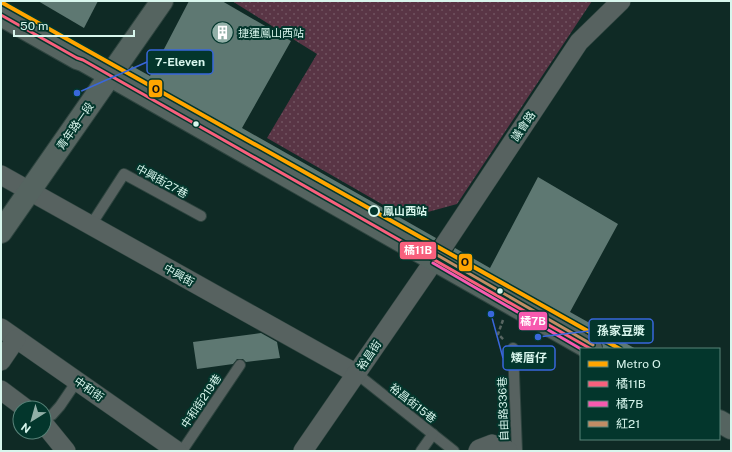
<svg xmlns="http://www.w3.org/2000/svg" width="732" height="452" viewBox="0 0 732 452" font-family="'Public Sans','Noto Sans TC',sans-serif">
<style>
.grass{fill:url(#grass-dots)}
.building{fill:#5e7872}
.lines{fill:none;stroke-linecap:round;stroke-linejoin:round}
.lane-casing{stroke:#2e443f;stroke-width:12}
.street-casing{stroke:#2e443f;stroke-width:20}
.secondary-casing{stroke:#2e443f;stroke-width:24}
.path{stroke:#586662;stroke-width:2.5;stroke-dasharray:4 2;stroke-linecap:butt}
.lane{stroke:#576260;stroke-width:10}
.street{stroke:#576260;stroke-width:19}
.secondary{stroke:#556460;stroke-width:22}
.bus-1-casing{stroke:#03362c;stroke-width:6}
.bus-2-casing{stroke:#03362c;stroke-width:6}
.bus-3-casing{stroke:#03362c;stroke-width:6}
.bus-1{stroke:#f8607d;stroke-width:3}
.bus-2{stroke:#f75aaf;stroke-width:3}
.bus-3{stroke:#c18c65;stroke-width:3}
.metro-1-casing{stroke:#03362c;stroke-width:7}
.metro-1{stroke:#ffa500;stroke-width:4}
.bus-dot{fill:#d8f6ed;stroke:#03362c;stroke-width:1.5}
.stop-dot{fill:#03362c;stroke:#d8f6ed;stroke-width:2}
.labels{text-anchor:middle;stroke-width:4;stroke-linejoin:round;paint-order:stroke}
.poi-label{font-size:11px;fill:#d8f6ed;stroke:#03362c;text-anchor:start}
.street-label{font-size:11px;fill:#d8f6ed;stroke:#03362c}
.stop-label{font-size:11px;font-weight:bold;fill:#d8f6ed;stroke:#03362c;text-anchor:start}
.leader{fill:none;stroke:#3967db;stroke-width:1.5}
.callout-dot{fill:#3967db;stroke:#03362c;stroke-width:1.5}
.callout{fill:#03362c;stroke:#3967db;stroke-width:1.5}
.callout-label{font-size:12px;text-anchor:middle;font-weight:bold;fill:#d8f6ed}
.line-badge{stroke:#03362c;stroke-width:1.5}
.badge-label{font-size:11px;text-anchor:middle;font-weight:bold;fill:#fff}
.pale-badge-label{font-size:11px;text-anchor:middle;font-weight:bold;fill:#111}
</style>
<defs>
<pattern id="grass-dots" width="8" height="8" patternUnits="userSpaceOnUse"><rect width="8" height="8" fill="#593545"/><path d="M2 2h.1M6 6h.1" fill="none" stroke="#705360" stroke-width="1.8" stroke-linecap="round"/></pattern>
</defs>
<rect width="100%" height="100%" fill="#0f2a25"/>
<!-- grass -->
<path class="grass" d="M232 1H592L457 204 406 218 267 138 317 54Z"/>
<!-- building -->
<g class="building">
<path d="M38 1H98L84 28Z"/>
<path d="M189 1H222L291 41 242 128 436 238 432 244 128 71 132 66 150 76Z"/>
<path d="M538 177 618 224 570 312 636 349H603L602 343 597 338 451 255 455 248 490 268Z"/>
<path d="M261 333 277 342 280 358 246 362 243 359H237L233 364 197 369 193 342Z"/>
</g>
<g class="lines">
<defs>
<g id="lane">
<path d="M91 225 124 174 201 216"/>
<path d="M513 348 517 451"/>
<path d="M357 374 454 451"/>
<path d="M44 417 52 415 60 406 77 381"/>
<path d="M182 451 240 365"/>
<path d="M421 451 433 434"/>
</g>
<g id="street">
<path d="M1 175 357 374"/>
<path d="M1 328 177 451"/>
<path d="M1 361 16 339"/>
<path d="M1 390 25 408"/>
<path d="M44 424 66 451"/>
<path d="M303 451 427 271 579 42 621 1"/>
<path d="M478 451 479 449 492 444 505 449 508 451"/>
</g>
<g id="secondary">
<path d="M1 15 77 58 83 60 591 349"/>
<path d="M1 232 162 1"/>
<path d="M719 421 731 428"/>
</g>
</defs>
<!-- lane casing -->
<use href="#lane" class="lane-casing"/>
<!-- street casing -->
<use href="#street" class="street-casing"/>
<!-- secondary casing -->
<use href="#secondary" class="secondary-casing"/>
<!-- path -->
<path class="path" d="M503 320 498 334 504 340"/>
<!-- lane -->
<use href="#lane" class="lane"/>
<!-- street -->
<use href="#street" class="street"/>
<!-- secondary -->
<use href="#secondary" class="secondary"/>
<defs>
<path id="bus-1" d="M1 15 77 58 83 60 591 349"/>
<path id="bus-2" d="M433 263 581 349"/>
<path id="bus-3" d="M437 255 593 345"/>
</defs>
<!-- bus-1 casing -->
<use href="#bus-1" class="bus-1-casing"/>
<!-- bus-2 casing -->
<use href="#bus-2" class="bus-2-casing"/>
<!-- bus-3 casing -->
<use href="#bus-3" class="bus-3-casing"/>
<!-- bus-1 -->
<use href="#bus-1" class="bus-1"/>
<!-- bus-2 -->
<use href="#bus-2" class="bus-2"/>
<!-- bus-3 -->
<use href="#bus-3" class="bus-3"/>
<defs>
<path id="metro-1" d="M1 2 620 349"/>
</defs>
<!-- metro-1 casing -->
<use href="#metro-1" class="metro-1-casing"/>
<!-- metro-1 -->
<use href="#metro-1" class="metro-1"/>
</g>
<!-- icons -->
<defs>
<symbol id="building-disc" viewBox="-11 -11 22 22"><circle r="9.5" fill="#92afa7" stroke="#03362c"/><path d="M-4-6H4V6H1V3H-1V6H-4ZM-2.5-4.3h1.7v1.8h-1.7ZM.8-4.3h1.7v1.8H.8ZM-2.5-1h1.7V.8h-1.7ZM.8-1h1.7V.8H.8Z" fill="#fff"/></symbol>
</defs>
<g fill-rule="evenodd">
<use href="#building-disc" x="210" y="20" width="25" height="25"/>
</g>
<!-- markers -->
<g class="bus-dot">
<circle cx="196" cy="124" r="3.5"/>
<circle cx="500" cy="291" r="3.5"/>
</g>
<circle class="stop-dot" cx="374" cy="211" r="5"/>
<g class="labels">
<!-- poi labels -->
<g class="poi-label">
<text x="238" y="37">捷運鳳山西站</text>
</g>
<!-- street labels -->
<g class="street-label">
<text transform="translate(75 126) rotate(-55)" y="4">青年路一段</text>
<text transform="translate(523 126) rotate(-56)" y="4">議會路</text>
<text transform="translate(162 181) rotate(29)" y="4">中興街27巷</text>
<text transform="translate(179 275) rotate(29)" y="4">中興街</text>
<text transform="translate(369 355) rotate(-56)" y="4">裕昌街</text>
<text transform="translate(89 389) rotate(35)" y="4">中和街</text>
<text transform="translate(201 401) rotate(-56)" y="4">中和街219巷</text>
<text transform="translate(413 403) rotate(38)" y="4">裕昌街15巷</text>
<text transform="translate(503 409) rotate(-92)" y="4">自由路336巷</text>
</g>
<!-- stop labels -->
<g class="stop-label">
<text x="383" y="215">鳳山西站</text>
</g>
</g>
<!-- callouts -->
<path class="leader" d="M77 93L147 62M538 337L589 331M491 314L503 358"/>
<g class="callout-dot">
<circle cx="77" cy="93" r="4"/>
<circle cx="538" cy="337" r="4"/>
<circle cx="491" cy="314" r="4"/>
</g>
<g class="callout">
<rect x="147" y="50" width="66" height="24" rx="4"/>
<rect x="589" y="319" width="64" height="24" rx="4"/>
<rect x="503" y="346" width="52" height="24" rx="4"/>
</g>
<g class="callout-label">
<text x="180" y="66">7-Eleven</text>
<text x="621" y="335">孫家豆漿</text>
<text x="529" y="362">矮厝仔</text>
</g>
<g class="line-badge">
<rect x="148" y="79" width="15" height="19" rx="4" fill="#ffa500"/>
<rect x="399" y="241" width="38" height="19" rx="4" fill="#f8607d"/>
<rect x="458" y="253" width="15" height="19" rx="4" fill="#ffa500"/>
<rect x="518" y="311" width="30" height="20" rx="4" fill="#f75aaf"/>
</g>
<g class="badge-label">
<text x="418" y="254">橘11B</text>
<text x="533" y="325">橘7B</text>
</g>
<g class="pale-badge-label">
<text x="156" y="93">O</text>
<text x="465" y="266">O</text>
</g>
<!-- border -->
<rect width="732" height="452" fill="none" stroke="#d8f6ed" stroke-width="4"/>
<!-- legend -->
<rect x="580" y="348" width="140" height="92" fill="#03362c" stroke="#588379"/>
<rect x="588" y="361" width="20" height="6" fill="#ffa500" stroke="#588379"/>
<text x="616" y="368" font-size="12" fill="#d8f6ed">Metro O</text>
<rect x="588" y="381" width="20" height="6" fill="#f8607d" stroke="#588379"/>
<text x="616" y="388" font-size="12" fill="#d8f6ed">橘11B</text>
<rect x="588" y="401" width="20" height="6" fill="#f75aaf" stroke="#588379"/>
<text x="616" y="408" font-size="12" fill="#d8f6ed">橘7B</text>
<rect x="588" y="421" width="20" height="6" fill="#c18c65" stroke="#588379"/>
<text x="616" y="428" font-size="12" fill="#d8f6ed">紅21</text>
<!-- north arrow -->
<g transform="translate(32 420) rotate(217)"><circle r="19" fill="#03362c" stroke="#588379"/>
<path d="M0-3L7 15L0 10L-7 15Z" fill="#92afa7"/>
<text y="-6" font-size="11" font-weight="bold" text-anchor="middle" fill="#d8f6ed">N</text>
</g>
<!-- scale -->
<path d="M14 30v6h120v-6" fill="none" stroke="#d8f6ed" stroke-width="2"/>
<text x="20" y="30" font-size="12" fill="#d8f6ed" stroke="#03362c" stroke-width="3" paint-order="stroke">50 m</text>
</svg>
